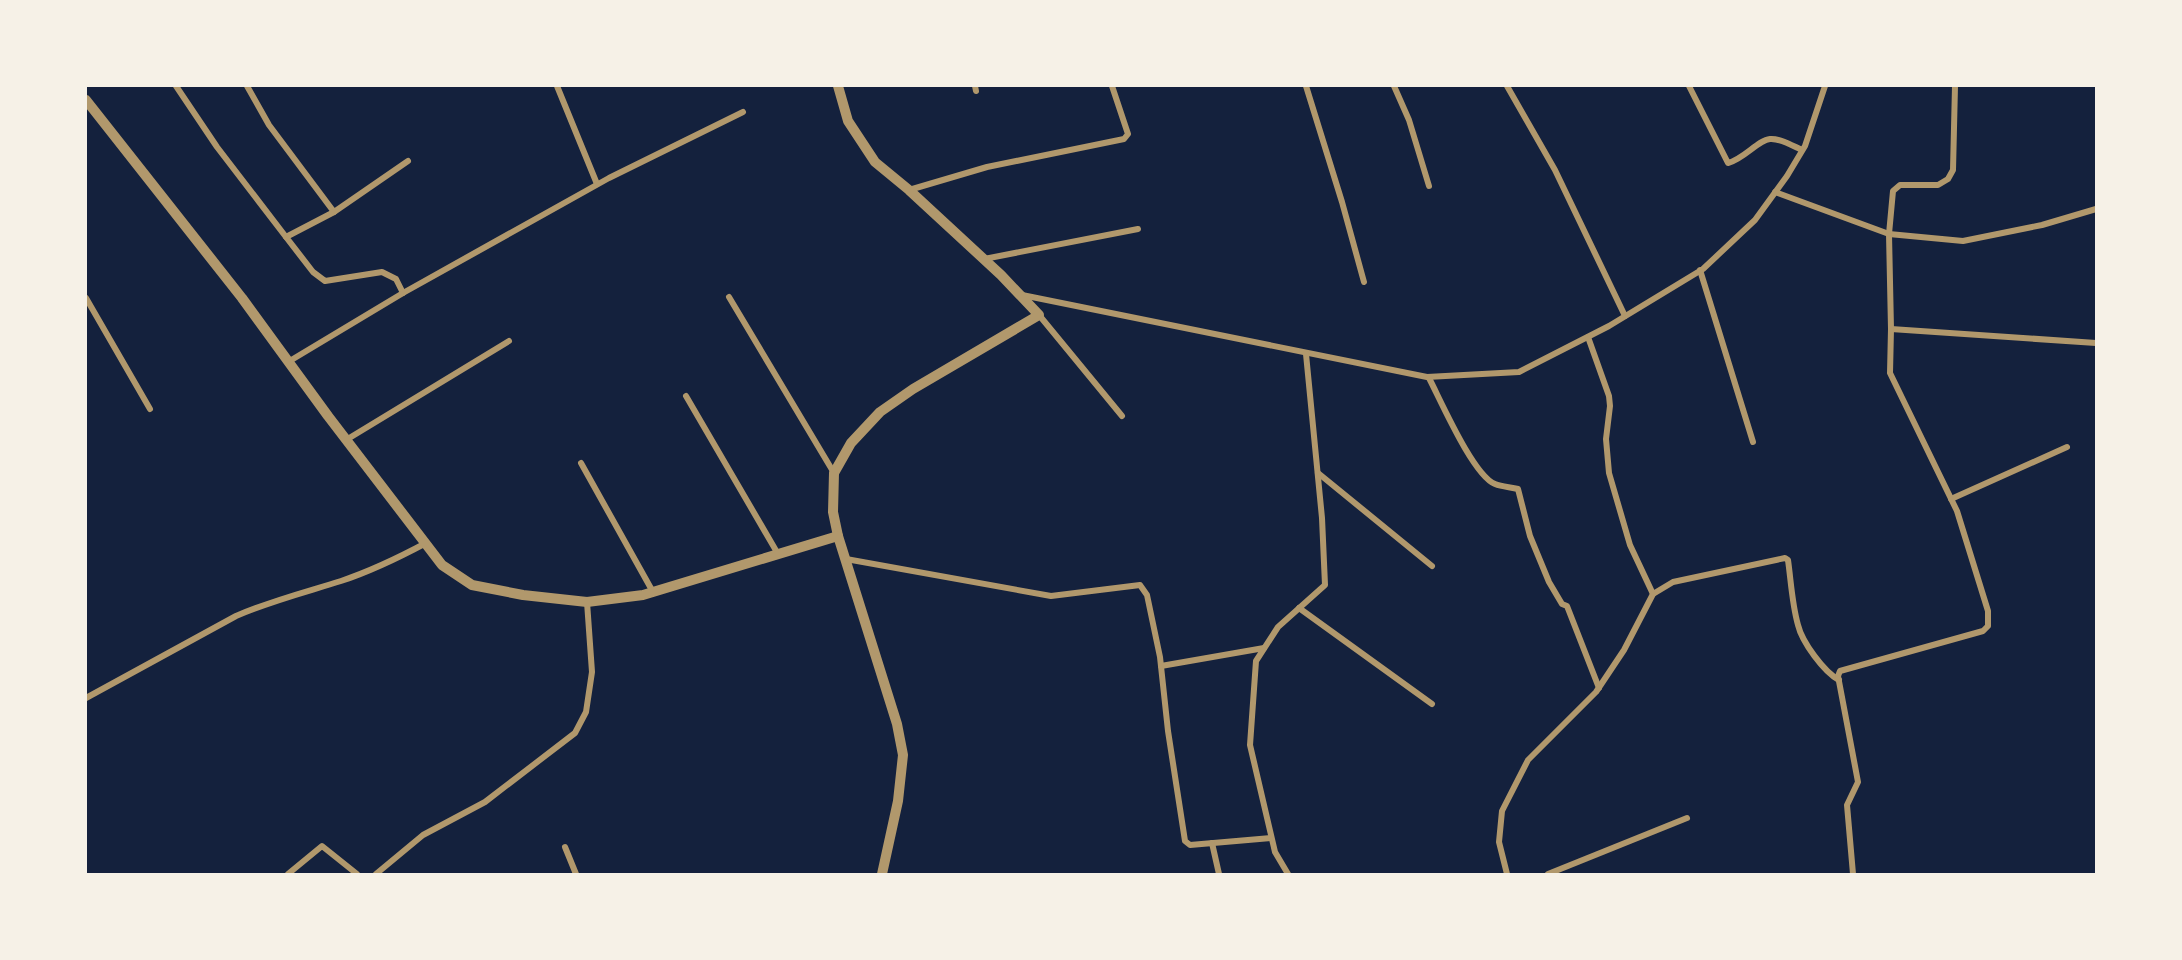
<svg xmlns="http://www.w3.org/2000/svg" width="2182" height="960" viewBox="0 0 2182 960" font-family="'Space Grotesk',sans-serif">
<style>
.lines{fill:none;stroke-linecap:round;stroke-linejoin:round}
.minor{stroke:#b1986c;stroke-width:6}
.tertiary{stroke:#b1986c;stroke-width:10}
</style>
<rect width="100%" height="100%" fill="#14213d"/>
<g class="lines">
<!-- minor -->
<g class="minor">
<path d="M176 86 217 147 286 237"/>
<path d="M247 86 269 125 334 212 408 161"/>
<path d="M557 86 597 184"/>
<path d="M975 86 976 91"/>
<path d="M1306 86 1342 202 1364 282"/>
<path d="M1394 86 1409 120 1429 186"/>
<path d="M1507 86 1555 170 1625 316"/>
<path d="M1689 86 1728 163C1744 159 1758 140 1770 139 1780 138 1793 146 1802 150"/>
<path d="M909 190 987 167 1124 139 1128 134 1112 86"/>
<path d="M1775 192 1889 234 1963 241 2042 225 2096 209"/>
<path d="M334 212 286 237 313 272 325 281 382 272 396 279 403 293"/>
<path d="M984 259 1138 229"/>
<path d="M1700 270 1753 442"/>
<path d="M1022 295 1427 377 1519 372 1609 326 1703 269 1755 220 1787 176 1805 146 1825 86"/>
<path d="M729 297 834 473"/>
<path d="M86 298 150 409"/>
<path d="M1039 315 1122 416"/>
<path d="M1891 329 2096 343"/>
<path d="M1588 337 1609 396 1610 406 1606 439 1609 473 1630 545 1653 594"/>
<path d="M288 362 403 293 609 178 743 112"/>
<path d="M1429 378C1441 401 1473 475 1495 484 1502 487 1511 487 1518 489L1530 536 1549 582 1562 604 1567 606 1599 688"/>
<path d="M686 396 778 554"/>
<path d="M346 440 509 341"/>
<path d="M581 463 653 592"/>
<path d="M1318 473 1432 566"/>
<path d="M1951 499 2067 447"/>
<path d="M846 559 1051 596 1140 585 1147 595 1160 657 1168 731 1185 841 1190 845 1271 838"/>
<path d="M1299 608 1432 704"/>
<path d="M1161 666 1264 648"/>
<path d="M86 698 236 616C270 601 306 592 341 581 371 571 398 558 426 543"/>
<path d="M1212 843 1219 874"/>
<path d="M565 847 576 874"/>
<path d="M288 874 322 846 357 874"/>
<path d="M376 874 423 835 485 802 575 733 586 712 592 672 587 602"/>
<path d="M1288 874 1275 852 1250 745 1256 661 1278 627 1325 585 1322 518 1306 354"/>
<path d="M1507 874 1499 842 1502 811 1528 760 1596 692 1624 650 1653 594 1673 582 1785 558 1788 560C1791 581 1792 604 1798 625 1802 642 1824 672 1839 680"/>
<path d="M1548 874 1687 818"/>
<path d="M1853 874 1847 805 1858 782 1838 676 1840 671 1983 631 1988 626V611L1957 511 1890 373 1891 329 1889 234 1893 191 1900 185H1938L1948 179 1953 170 1955 86"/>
</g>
<!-- tertiary -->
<g class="tertiary">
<path d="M838 86 848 121 875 162 909 190 1001 275 1039 315 913 389 880 412 851 443 834 473 833 512 838 536 897 724 903 755 898 801 882 874"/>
<path d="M86 100 242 298 328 416 442 565 472 585 523 595 587 602 643 595 838 536"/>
</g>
</g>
<!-- border -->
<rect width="2182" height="960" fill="none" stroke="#f6f1e7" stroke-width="174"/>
</svg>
